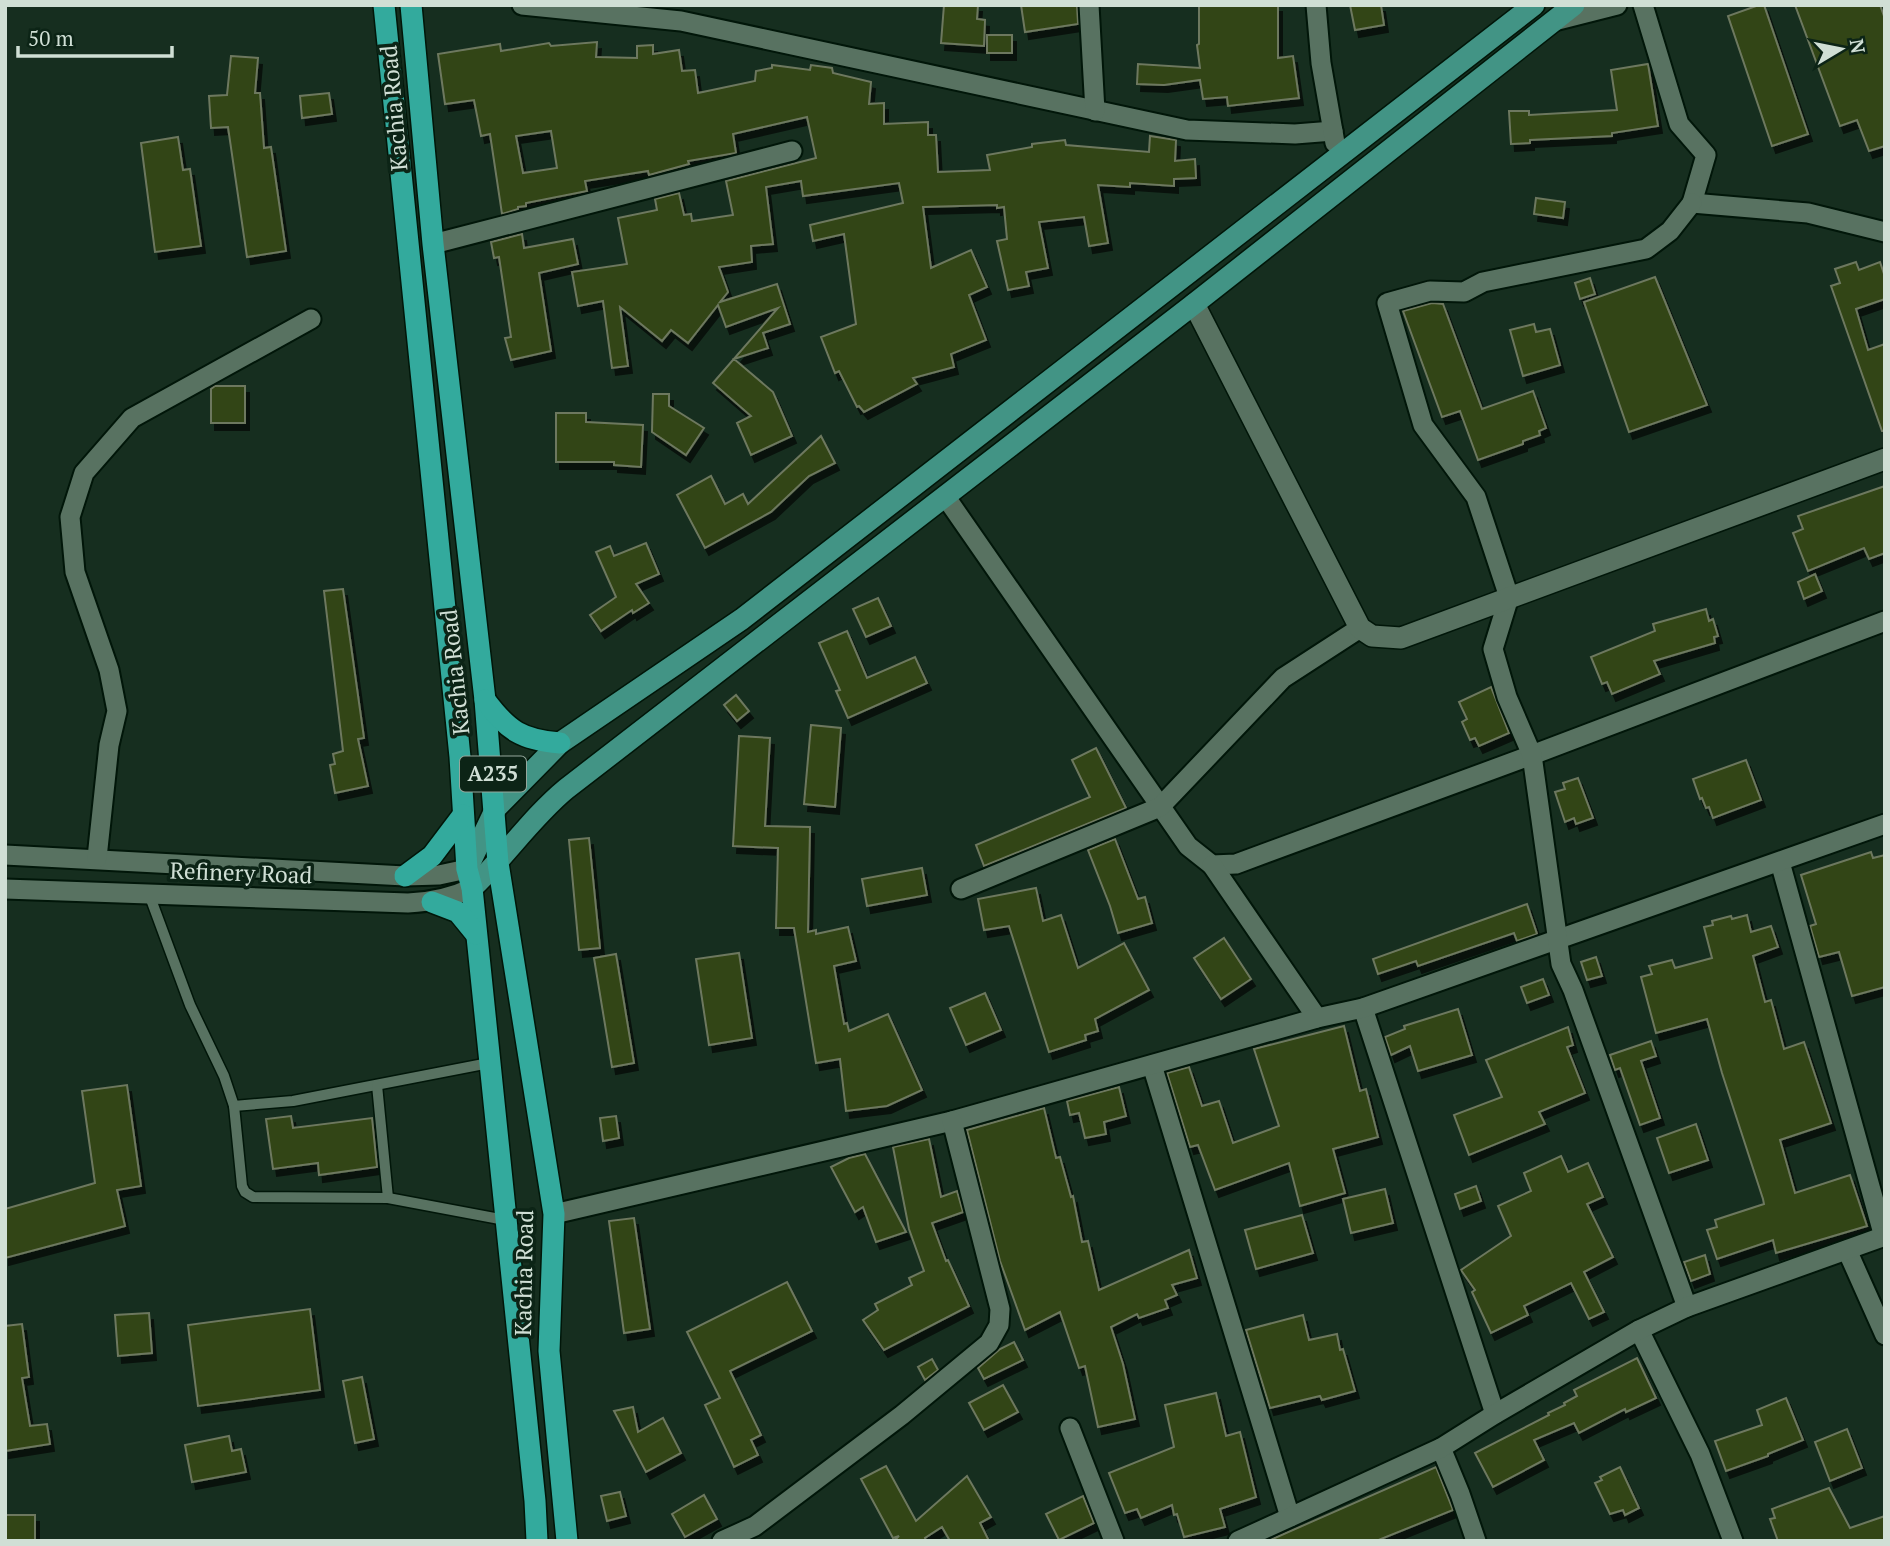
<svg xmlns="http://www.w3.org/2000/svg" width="1890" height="1546" viewBox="0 0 1890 1546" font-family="'PT Serif',serif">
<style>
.building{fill:#314412;stroke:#6d785f;stroke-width:2;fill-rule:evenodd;filter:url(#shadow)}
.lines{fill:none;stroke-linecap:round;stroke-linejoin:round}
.lane-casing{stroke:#011609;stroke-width:13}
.street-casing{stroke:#011609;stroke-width:23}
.secondary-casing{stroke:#011609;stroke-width:24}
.primary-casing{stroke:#011609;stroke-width:24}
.highway-casing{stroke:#011609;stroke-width:24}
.lane{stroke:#587261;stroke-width:10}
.street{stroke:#587261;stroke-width:19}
.secondary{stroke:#587261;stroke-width:21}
.primary{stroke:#429485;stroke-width:21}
.highway{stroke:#33aa9d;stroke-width:21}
.labels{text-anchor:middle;stroke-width:7;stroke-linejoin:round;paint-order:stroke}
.shield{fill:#0c2416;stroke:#95a79c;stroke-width:2}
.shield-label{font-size:21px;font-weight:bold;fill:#d0dfd5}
.street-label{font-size:23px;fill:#d0dfd5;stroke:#0c2416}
</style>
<defs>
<filter id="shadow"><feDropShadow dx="4" dy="7" stdDeviation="0" flood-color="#0009"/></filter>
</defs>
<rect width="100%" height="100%" fill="#162e1f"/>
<!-- building -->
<g class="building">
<path d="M944 5H978L977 19 985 20 984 46 941 43Z"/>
<path d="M1021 5H1077L1078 24 1025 32Z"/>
<path d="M1199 5H1278V58L1293 56 1299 98 1228 106 1227 97 1203 99 1200 80 1164 85 1137 84 1138 64 1200 68 1197 45 1199 44Z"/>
<path d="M1350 5H1381L1384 25 1355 30Z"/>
<path d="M1759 5H1764L1808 134 1772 146 1728 16Z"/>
<path d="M1795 5H1880L1885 19V146L1869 151 1857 120 1840 126Z"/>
<rect x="987" y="35" width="25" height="18"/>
<path d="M597 42 596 57 637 58V46L653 45V54L679 50 682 71 695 70 698 93 755 81 756 71 772 68V65L810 70 811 65 832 68 833 73 871 82 869 104 884 103V124L928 122V135H936L938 172 990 170 987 155 1032 147V144L1065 140 1066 145 1149 152 1150 136 1176 140 1175 161 1195 159 1196 178 1174 179V186L1130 183V187L1098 185 1108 243 1089 246 1084 217 1039 222 1048 268 1026 272 1029 286 1008 290 997 241 1007 239 1004 207 997 208V205L923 207 931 268 971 250 987 287 969 295 986 340 951 354 954 367 913 378 917 384 864 412 859 406 857 407 839 371 835 373 821 337 856 324 844 234 813 241 810 225 903 203 899 183 803 196 801 181 766 187 773 244 751 246 752 262 719 267 728 292 720 302 777 284 790 324 763 333 768 348 734 359 773 392 792 436 751 455 737 423 751 416 713 383 778 308 726 327 718 305 688 343 671 330 662 341 620 307 628 366 612 368 603 301 578 306 572 272 627 264 618 218 657 210 655 199 679 193 684 215 691 214 692 221 733 215 726 181 816 158 807 117 733 134 736 153 688 161 689 164 649 175 648 171 585 181 587 191 526 203V206L518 207V209L502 214 490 134 481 136 474 100 445 104 438 54 500 44 501 51 549 43 551 46ZM551 131 557 168 523 173 516 136Z"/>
<path d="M231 56 258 58 255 93H260L264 148 271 147 286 251 247 257 228 127 211 128 209 96 227 95Z"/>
<path d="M1648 64 1658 126 1612 133V136L1530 140V143L1511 144 1509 111H1529V115L1617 110 1611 70Z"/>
<path d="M329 93 332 114 302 118 300 96Z"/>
<path d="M178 137 183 170 190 169 201 246 155 252 141 143Z"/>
<path d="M1536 198 1565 202 1563 218 1534 214Z"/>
<path d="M522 234 524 248 573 239 578 264 539 273 551 351 511 360 505 338 511 337 499 257 494 258 491 242Z"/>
<path d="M1856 262 1859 270 1880 262 1885 277V299L1856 309 1868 350 1885 344V431H1882L1831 286 1840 283 1835 269Z"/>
<path d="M1655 277 1707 405 1629 432 1584 302Z"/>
<path d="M1590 278 1595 294 1580 299 1575 283Z"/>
<path d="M1432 303 1443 304 1482 409 1533 391 1546 428 1539 431 1540 435 1523 441V444L1478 460 1460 411 1442 417 1403 311Z"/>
<path d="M1534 324 1536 332 1550 329 1560 365 1523 376 1510 330Z"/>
<path d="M215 386H245V423H211V389Z"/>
<path d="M653 394H669V406L704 428 686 455 652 432Z"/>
<path d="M556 413H586V422L643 425 641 467 614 465V462H556Z"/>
<path d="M821 436 835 463 809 476 771 512 705 548 677 495 711 476 725 504 743 494 748 504Z"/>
<path d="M1885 486V553L1869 559 1864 548 1808 571 1793 533 1803 529 1798 516Z"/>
<path d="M646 543 659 574 636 584 649 603 633 613 632 610 601 631 590 615 616 597 596 552 610 546 614 556Z"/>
<path d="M1815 574 1822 591 1804 599 1798 582Z"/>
<path d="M343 589 364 738 358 739 368 786 335 793 330 765 335 764 333 754 343 751 324 591Z"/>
<path d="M878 598 891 626 866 637 853 609Z"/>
<path d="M1706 609 1709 621 1713 619 1718 636 1714 637 1715 643 1654 661 1660 674 1612 694 1607 682 1602 684 1591 657 1655 631 1653 624Z"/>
<path d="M847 631 867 678 915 657 927 683 848 718 836 691 840 690 819 643Z"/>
<path d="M1491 687 1509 733 1479 746 1475 738 1470 740 1462 722 1467 719 1459 702Z"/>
<path d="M736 695 749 711 737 721 724 705Z"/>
<path d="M811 725 841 728 835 807 804 804Z"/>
<path d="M739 736 770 738 765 826 810 827 808 932 816 930V934L848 927 856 961 834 966 844 1024 847 1023 849 1031 888 1014 922 1090 887 1106 846 1111 840 1059 816 1063 794 928H776L778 848 733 846Z"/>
<path d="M1096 748 1126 808 984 866 976 845 1090 797 1072 760Z"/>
<path d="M1746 760 1761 800 1713 818 1709 807 1706 808 1702 798 1700 799 1693 779Z"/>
<path d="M1578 778 1593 818 1576 824 1574 818 1565 822 1555 792 1565 789 1563 783Z"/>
<path d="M589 838 600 948 579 950 569 840Z"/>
<path d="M1115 839 1138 899 1145 897 1152 923 1118 933 1110 906 1088 850Z"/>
<path d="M1871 852 1873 858 1885 855V987L1852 996 1839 952 1819 957 1810 926 1816 924 1801 875Z"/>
<path d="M922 868 927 895 867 906 862 879Z"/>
<path d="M1036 888 1043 921 1061 915 1078 968 1124 943 1149 990 1095 1019 1098 1031 1085 1035 1086 1040 1049 1052 1009 926 984 930 978 899Z"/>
<path d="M1527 904 1537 934 1517 941 1514 933 1418 966 1416 961 1378 974 1373 959Z"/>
<path d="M1747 915 1751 932 1771 926 1778 947 1753 956 1765 1002 1771 1000 1784 1049 1804 1042 1831 1123 1780 1140 1795 1193 1850 1175 1867 1226 1776 1253 1773 1240 1717 1259 1707 1230 1717 1227 1715 1220 1764 1204 1763 1199 1722 1073 1707 1019 1656 1033 1641 977 1652 974 1649 966 1672 960 1675 968 1712 958 1704 927 1713 925 1712 921 1731 916 1732 919Z"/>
<path d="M1224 938 1251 979 1221 999 1194 958Z"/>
<path d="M739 953 752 1038 709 1045 696 959Z"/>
<path d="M616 954 634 1063 612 1067 594 958Z"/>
<path d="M1596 957 1602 976 1587 980 1581 962Z"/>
<path d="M1543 979 1549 995 1527 1003 1521 987Z"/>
<path d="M985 993 1001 1030 966 1045 950 1008Z"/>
<path d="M1458 1009 1472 1055 1418 1071 1410 1046 1391 1055 1385 1037 1405 1029 1404 1026Z"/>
<path d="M1344 1026 1360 1091 1366 1089 1378 1137 1333 1149 1345 1193 1300 1206 1289 1163 1215 1190 1198 1145 1190 1147 1167 1073 1189 1067 1202 1106 1219 1101 1233 1143 1279 1126 1254 1049Z"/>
<path d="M1568 1027 1573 1045 1567 1047 1585 1093 1539 1112 1545 1124 1469 1155 1454 1115 1502 1097 1486 1060Z"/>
<path d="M1651 1041 1656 1056 1641 1061 1660 1118 1640 1125 1620 1068 1615 1070 1610 1055Z"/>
<path d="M127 1085 141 1186 117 1190 125 1226 5 1258V1209L95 1183 82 1091Z"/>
<path d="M1119 1087 1126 1116 1104 1122 1106 1134 1085 1138 1079 1113 1070 1115 1067 1101Z"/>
<path d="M1044 1108 1056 1158 1060 1157 1071 1197 1073 1196 1082 1242 1088 1241 1099 1290 1189 1250 1197 1278 1172 1285 1177 1295 1165 1300 1168 1308 1139 1318 1137 1314 1111 1327 1123 1364 1135 1419 1098 1427 1085 1366 1079 1368 1060 1312 1025 1330 1000 1261 967 1130Z"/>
<path d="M291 1116 293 1128 372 1118 377 1167 319 1175 318 1163 273 1169 266 1119Z"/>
<path d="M616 1116 619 1138 603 1141 600 1118Z"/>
<path d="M1696 1124 1708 1160 1669 1173 1657 1138Z"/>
<path d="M929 1139 941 1197 957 1191 963 1212 932 1223 946 1261 948 1260 969 1306 884 1350 863 1320 878 1310 875 1304 912 1285 909 1278 924 1271 909 1229 893 1147Z"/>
<path d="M865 1154 906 1232 876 1242 863 1207 855 1212 831 1167 849 1158Z"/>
<path d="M1561 1156 1568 1172 1588 1163 1603 1197 1587 1204 1613 1257 1584 1272 1604 1312 1589 1319 1571 1283 1524 1306 1528 1315 1491 1333 1472 1292 1475 1290 1461 1270 1511 1236 1498 1206 1531 1191 1524 1173Z"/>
<path d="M1476 1186 1481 1201 1460 1209 1455 1194Z"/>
<path d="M1385 1189 1393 1223 1351 1233 1343 1199Z"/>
<path d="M1302 1215 1313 1253 1256 1269 1245 1230Z"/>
<path d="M634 1218 650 1329 624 1333 609 1221Z"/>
<path d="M1705 1255 1710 1274 1691 1281 1684 1262Z"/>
<path d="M787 1282 812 1331 730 1371 761 1435 751 1440 758 1455 734 1467 705 1405 720 1398 687 1332Z"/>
<path d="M310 1309 320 1390 198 1406 188 1325Z"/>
<path d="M149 1313 152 1353 118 1356 115 1315Z"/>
<path d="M1303 1315 1309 1340 1337 1334 1340 1350 1343 1349 1355 1391 1322 1400 1320 1396 1270 1408 1246 1330Z"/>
<path d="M22 1324 29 1377 22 1378 30 1426 47 1424 50 1444 5 1451V1326Z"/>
<path d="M1014 1342 1023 1360 984 1379 978 1368 1000 1349Z"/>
<path d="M1637 1358 1656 1398 1626 1412 1625 1409 1579 1433 1574 1423 1534 1440 1544 1460 1493 1487 1475 1453 1549 1415 1548 1413 1565 1405 1564 1403 1577 1396 1574 1390Z"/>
<path d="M932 1359 938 1370 925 1380 918 1367Z"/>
<path d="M362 1377 374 1439 355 1443 343 1381Z"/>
<path d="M1003 1385 1018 1412 984 1430 969 1403Z"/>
<path d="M1216 1393 1226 1436 1240 1432 1256 1497 1220 1509 1225 1527 1184 1537 1177 1514 1174 1515 1172 1505 1141 1518 1137 1509 1125 1513 1109 1473 1174 1447 1165 1405Z"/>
<path d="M1786 1398 1803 1440 1768 1454V1456L1726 1471 1715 1441 1762 1425 1757 1410Z"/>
<path d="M633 1407 638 1432 663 1418 681 1453 646 1472 614 1411Z"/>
<path d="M1847 1429 1862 1468 1830 1481 1815 1442Z"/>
<path d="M229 1436 232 1451 241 1449 246 1472 192 1482 185 1445Z"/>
<path d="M886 1466 916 1521 967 1476 991 1517 980 1523 989 1541H950L942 1527 925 1538 926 1541H894L899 1536 893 1538 861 1479Z"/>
<path d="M1436 1467 1453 1510 1376 1541H1268Z"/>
<path d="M1620 1467 1639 1508 1625 1515 1623 1510 1610 1514 1595 1483 1602 1480 1600 1477Z"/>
<path d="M1829 1488 1850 1528 1885 1516V1541H1778L1770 1519 1775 1518 1772 1509Z"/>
<path d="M620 1492 626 1516 607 1521 601 1496Z"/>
<path d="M704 1495 717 1519 685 1537 672 1514Z"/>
<path d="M1083 1496 1094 1523 1059 1540 1046 1514Z"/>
<rect x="5" y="1515" width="30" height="26"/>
</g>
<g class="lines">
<defs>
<g id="lane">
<path d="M149 894 190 1005 224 1076 234 1106 293 1101 489 1063"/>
<path d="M377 1085 388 1198"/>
<path d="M234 1106 242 1186 245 1192 253 1197 388 1198 505 1220"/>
</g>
<g id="street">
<path d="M522 5 681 21 1187 130 1295 134 1333 131"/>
<path d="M1089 5 1095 111"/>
<path d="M1316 5 1321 63 1335 143"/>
<path d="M1643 5 1679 124 1706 155 1692 203 1808 213 1885 232"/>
<path d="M1554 21 1617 5"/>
<path d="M433 244 792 151"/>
<path d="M945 496 1188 846 1212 865 1236 864 1532 755 1885 621"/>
<path d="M5 855 405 876 439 875 467 869"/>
<path d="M97 858 109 745 117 711 109 670 75 572 70 517 84 473 132 418 311 319"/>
<path d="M1780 862 1884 1237"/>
<path d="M1212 865 1317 1018"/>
<path d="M5 889 408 903C432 902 451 898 472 888"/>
<path d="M961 889 1160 807 1283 678 1360 628"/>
<path d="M1363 1008 1495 1414"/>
<path d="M1152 1065 1290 1517"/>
<path d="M554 1214 952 1121 1317 1018 1363 1008 1885 824"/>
<path d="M1847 1250 1885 1335"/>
<path d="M1687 1307 1573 990 1561 964 1532 755 1507 697 1493 649 1509 597 1476 497 1423 425 1387 303 1430 291 1464 292 1483 282 1646 249 1670 231 1692 203"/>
<path d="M1639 1330 1700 1454 1733 1541"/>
<path d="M1070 1428 1114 1541"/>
<path d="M1441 1448 1460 1494 1476 1541"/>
<path d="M722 1541 755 1526 902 1415 989 1343 999 1325 1000 1309 952 1121"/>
<path d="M1238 1541 1441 1448 1495 1414 1639 1330 1687 1307 1885 1236"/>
</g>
<path id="secondary" d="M1194 304 1360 628 1372 636 1401 638 1885 459"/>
<g id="primary">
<path d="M467 869 496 808 560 743 742 619 1534 5"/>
<path d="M472 888C506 856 531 818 566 789L1194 304 1574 5"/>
</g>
<g id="highway">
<path d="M384 5 460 757 467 869 472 888 535 1501 537 1541"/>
<path d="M411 5 433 244 485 700 498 863 554 1214 549 1351 567 1541"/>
<path d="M485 700C508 731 522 740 560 743"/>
<path d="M405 876 432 856 463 815"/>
<path d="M432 902 458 912 476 934"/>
</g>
</defs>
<!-- lane casing -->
<use href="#lane" class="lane-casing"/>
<!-- street casing -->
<use href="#street" class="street-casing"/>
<!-- secondary casing -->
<use href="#secondary" class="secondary-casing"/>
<!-- primary casing -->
<use href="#primary" class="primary-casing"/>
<!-- highway casing -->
<use href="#highway" class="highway-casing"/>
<!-- lane -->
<use href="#lane" class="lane"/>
<!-- street -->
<use href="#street" class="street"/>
<!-- secondary -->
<use href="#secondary" class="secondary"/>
<!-- primary -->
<use href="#primary" class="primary"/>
<!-- highway -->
<use href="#highway" class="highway"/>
</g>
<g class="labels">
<!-- shield labels -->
<rect class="shield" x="460" y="756.5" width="66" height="35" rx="5"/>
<g class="shield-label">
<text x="493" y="781">A235</text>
</g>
<!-- street labels -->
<g class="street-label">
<text transform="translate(394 108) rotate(-95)" y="8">Kachia Road</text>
<text transform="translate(455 672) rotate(-96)" y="8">Kachia Road</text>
<text transform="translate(241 873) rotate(2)" y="8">Refinery Road</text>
<text transform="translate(524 1273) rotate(-89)" y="8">Kachia Road</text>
</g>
</g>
<!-- border -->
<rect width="1890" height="1546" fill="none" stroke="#d0dfd5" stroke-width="14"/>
<!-- north arrow -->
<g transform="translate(1841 49) rotate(80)" stroke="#0c2416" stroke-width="5" paint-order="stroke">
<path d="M0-5L12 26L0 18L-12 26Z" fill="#d0dfd5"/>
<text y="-10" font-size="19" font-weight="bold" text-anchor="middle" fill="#d0dfd5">N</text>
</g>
<!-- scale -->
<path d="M18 46v10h154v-10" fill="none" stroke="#d0dfd5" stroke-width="3.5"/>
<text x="28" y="46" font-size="21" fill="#d0dfd5" stroke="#0c2416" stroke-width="5" paint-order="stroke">50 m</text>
</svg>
